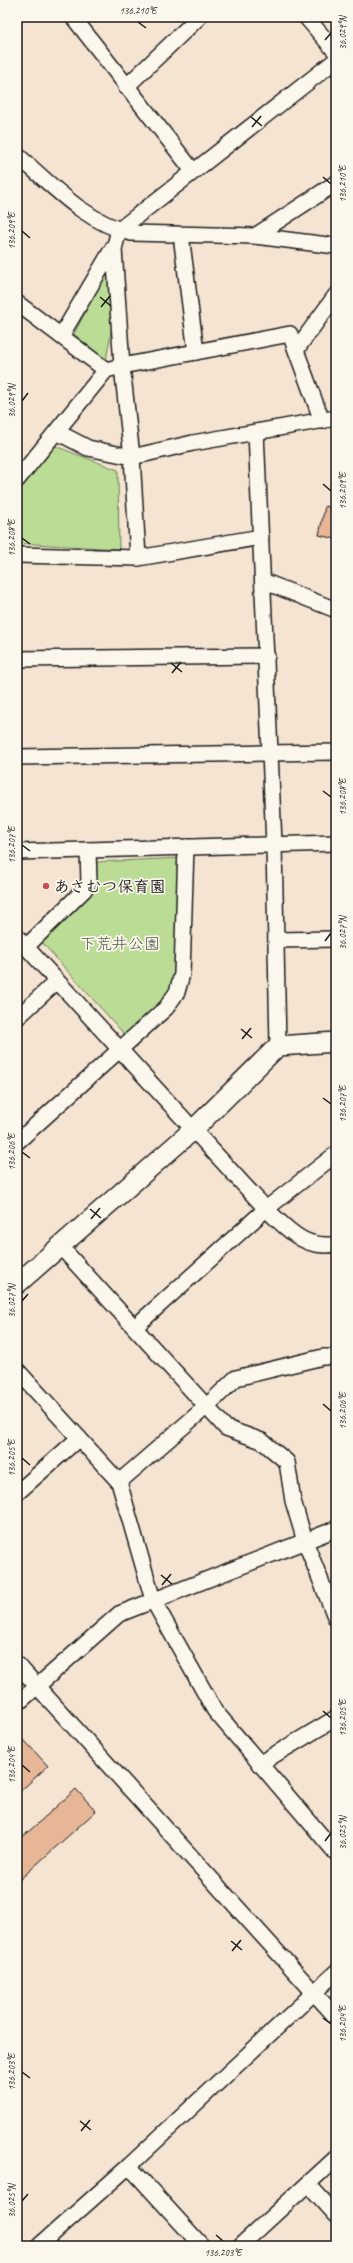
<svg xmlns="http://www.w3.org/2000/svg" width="353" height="2263" viewBox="0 0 353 2263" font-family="Caveat,'Klee One',sans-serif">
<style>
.green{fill:#badc95;stroke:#6b7c58}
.building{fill:#e6b697;stroke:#1c1c1c}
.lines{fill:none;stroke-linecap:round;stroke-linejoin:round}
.minor-casing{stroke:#1c1c1c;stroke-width:18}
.tertiary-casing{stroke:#1c1c1c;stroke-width:22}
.minor{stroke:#fbf7ec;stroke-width:15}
.tertiary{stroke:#fbf7ec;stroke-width:19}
.ticks{fill:none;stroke:#1c1c1c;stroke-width:1.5}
.poi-dot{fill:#d1495b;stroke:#fbf7ec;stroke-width:1.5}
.labels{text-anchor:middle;stroke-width:3.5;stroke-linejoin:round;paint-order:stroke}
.poi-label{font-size:16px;font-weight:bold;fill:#1c1c1c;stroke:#fbf7ec;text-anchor:start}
.park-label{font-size:16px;fill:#4b5640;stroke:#fbf7ec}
.neatline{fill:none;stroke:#1c1c1c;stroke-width:1.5}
.ticks-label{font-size:10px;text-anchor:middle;fill:#1c1c1c}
</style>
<rect width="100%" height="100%" fill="#f5e4d2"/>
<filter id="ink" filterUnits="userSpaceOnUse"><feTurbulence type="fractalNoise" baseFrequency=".025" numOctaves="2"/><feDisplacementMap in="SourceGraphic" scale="8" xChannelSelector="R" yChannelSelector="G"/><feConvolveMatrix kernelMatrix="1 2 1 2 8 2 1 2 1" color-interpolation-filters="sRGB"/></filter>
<g filter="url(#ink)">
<!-- green -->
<g class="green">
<path d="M111 262 114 314 106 361 74 334Z"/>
<path d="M55 446 118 470 119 549 17 543V493Z"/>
<path d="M181 858 177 975 168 996 125 1035 38 938 92 891 97 862Z"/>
</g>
<!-- building -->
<g class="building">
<path d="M325 506 336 509V539L319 535Z"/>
<path d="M24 1740 48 1766 17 1794V1745Z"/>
<path d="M76 1789 96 1811 17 1882V1842Z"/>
</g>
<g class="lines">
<defs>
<g id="minor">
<path d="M73 17 193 171"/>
<path d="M306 17 336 52"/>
<path d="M126 87 199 17"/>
<path d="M17 155C52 185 85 222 131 233L255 236 336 246"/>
<path d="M181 235 196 352"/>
<path d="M255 236 336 183"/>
<path d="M17 303 106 370"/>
<path d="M61 336 114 246"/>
<path d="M296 350 336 295"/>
<path d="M57 432 88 448 132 457 193 443 336 418"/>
<path d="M256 432 274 844 278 1046"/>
<path d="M17 480 106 370 122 366 114 249 119 230 336 60"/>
<path d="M17 555 138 558 261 537"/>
<path d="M138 558 132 457 122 366 290 334 322 421"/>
<path d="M263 581 336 610"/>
<path d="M17 659 267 656"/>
<path d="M17 757 336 752"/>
<path d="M17 852 336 843"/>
<path d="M17 937 266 1209C288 1229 304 1250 336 1244"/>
<path d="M276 940 336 939"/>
<path d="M26 947 84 890 89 882 88 850"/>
<path d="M17 1018 57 981"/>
<path d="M17 1142 166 1008 177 992 182 974 186 847"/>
<path d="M60 1246 226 1428 262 1441 287 1462 293 1501 305 1541 336 1619"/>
<path d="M135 1327 266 1209 336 1154"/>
<path d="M17 1370 119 1482 153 1600 215 1711 336 1853"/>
<path d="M119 1482 207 1406 236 1378 323 1357H336"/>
<path d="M17 1493 79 1438"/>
<path d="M17 1664 336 2017"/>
<path d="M17 1704 119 1614 336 1529"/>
<path d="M259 1764 336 1718"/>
<path d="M129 2166 202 2246"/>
<path d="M308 2184 336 2215"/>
<path d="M39 2246 129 2166 336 1972"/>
<path d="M240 2246 336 2158"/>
</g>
<path id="tertiary" d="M17 1284 193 1130 278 1046 336 1042"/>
</defs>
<!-- minor casing -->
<use href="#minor" class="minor-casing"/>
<!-- tertiary casing -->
<use href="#tertiary" class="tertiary-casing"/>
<!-- minor -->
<use href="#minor" class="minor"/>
<!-- tertiary -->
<use href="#tertiary" class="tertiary"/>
</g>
</g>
<!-- ticks -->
<path class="ticks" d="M138 22 146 28M325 40 331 33M251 117 262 126M252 127 261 116M323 177 331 184M22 231 30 238M100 297 111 306M101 307 110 296M22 401 28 393M323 484 331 491M22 538 30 544M171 663 182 672M172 673 181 662M323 791 331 797M22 845 30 851M325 941 331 933M241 1029 252 1038M242 1039 251 1028M323 1098 331 1104M22 1152 30 1158M90 1209 101 1218M91 1219 100 1208M22 1301 28 1294M323 1404 331 1411M22 1458 30 1465M161 1575 172 1584M162 1585 171 1574M323 1711 331 1718M22 1765 30 1772M325 1841 331 1833M231 1941 242 1950M232 1951 241 1940M323 2018 331 2024M22 2072 30 2078M80 2121 91 2130M81 2131 90 2120M22 2201 28 2194M216 2235 223 2241"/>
<!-- markers -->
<circle class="poi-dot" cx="46" cy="886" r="4"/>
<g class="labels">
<!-- poi labels -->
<g class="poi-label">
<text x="54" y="892">あさむつ保育園</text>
</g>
<!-- park labels -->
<g class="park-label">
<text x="120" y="949">下荒井公園</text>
</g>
</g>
<!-- margin -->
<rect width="353" height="2263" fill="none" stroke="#fbf7ec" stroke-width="44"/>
<rect x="22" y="22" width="309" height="2219" class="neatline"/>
<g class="ticks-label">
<text x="138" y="14">136.210°E</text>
<text transform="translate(342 33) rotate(-90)" y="4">36.029°N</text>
<text transform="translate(342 184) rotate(-90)" y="4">136.210°E</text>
<text transform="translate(11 231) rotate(-90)" y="4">136.209°E</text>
<text transform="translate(11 401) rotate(-90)" y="4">36.029°N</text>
<text transform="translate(342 491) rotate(-90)" y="4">136.209°E</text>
<text transform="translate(11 538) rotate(-90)" y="4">136.208°E</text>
<text transform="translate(342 797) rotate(-90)" y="4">136.208°E</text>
<text transform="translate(11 845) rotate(-90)" y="4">136.207°E</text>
<text transform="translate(342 933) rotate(-90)" y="4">36.027°N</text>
<text transform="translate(342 1104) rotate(-90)" y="4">136.207°E</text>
<text transform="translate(11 1152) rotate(-90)" y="4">136.206°E</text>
<text transform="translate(11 1301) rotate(-90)" y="4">36.027°N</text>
<text transform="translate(342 1411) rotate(-90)" y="4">136.206°E</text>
<text transform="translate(11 1458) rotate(-90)" y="4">136.205°E</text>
<text transform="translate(342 1718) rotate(-90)" y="4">136.205°E</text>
<text transform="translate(11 1765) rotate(-90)" y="4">136.204°E</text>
<text transform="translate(342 1833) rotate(-90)" y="4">36.025°N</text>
<text transform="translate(342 2024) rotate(-90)" y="4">136.204°E</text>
<text transform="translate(11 2072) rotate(-90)" y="4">136.203°E</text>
<text transform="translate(11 2201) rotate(-90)" y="4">36.025°N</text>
<text x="223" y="2256">136.203°E</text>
</g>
</svg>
